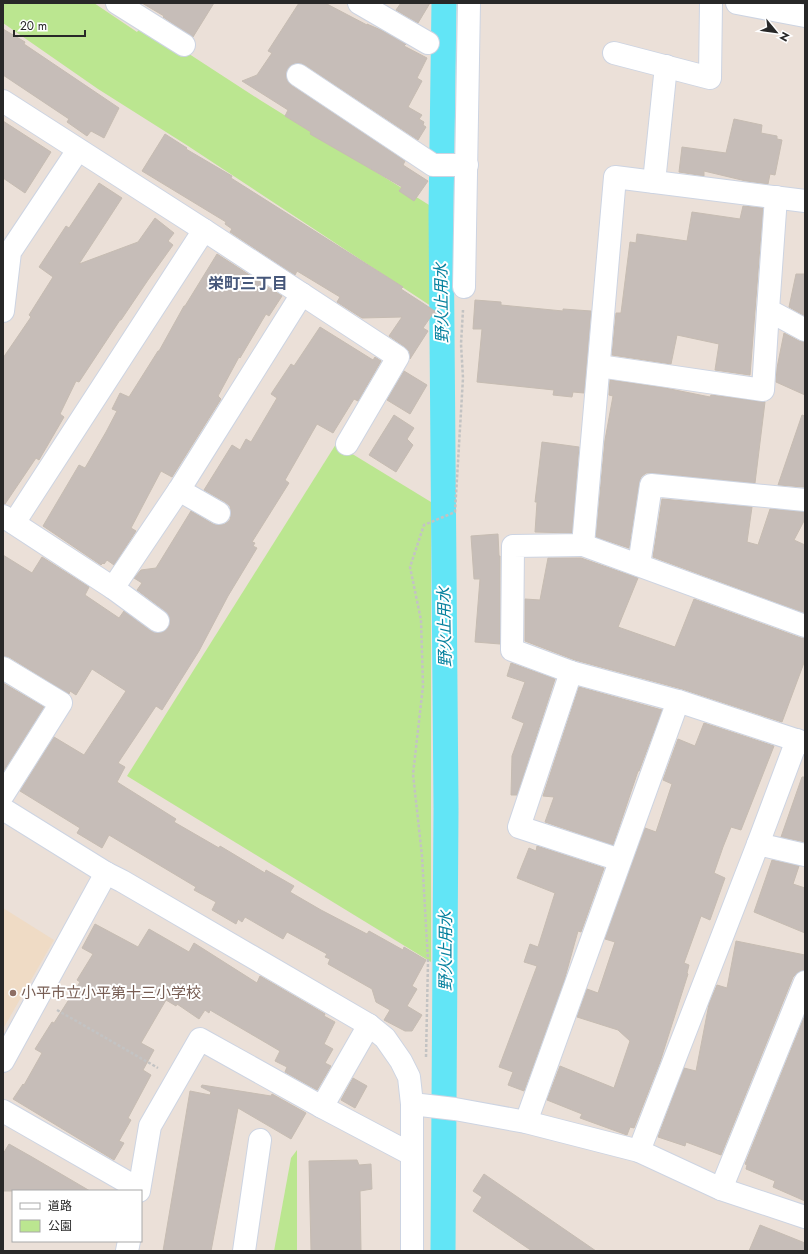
<svg xmlns="http://www.w3.org/2000/svg" width="808" height="1254" viewBox="0 0 808 1254" font-family="Jost,'Noto Sans JP',sans-serif">
<style>
.education{fill:#efdbc5}
.green{fill:#bbe690}
.lines{fill:none;stroke-linecap:round;stroke-linejoin:round}
.canal{stroke:#62e5f6;stroke-width:25}
.building{fill:#c6bdb8;stroke:#c6bcb2}
.minor-casing{stroke:#cdd4e2;stroke-width:24}
.path{stroke:#c3c3c3;stroke-width:2.5;stroke-dasharray:3 2;stroke-linecap:butt}
.minor{stroke:#fff;stroke-width:22}
.education-dot{fill:#8d6e63;stroke:#fff;stroke-width:1.5}
.labels{text-anchor:middle;stroke-width:4;stroke-linejoin:round;paint-order:stroke}
.education-label{font-size:15px;fill:#785e54;stroke:#fff;text-anchor:start}
.neighbourhood-label{font-size:16px;font-weight:bold;fill:#46577a;stroke:#fff}
.water-label{font-size:16px;font-style:italic;fill:#05819e;stroke:#fff}
</style>
<rect width="100%" height="100%" fill="#ebe0d8"/>
<!-- education -->
<path class="education" d="M3 908 54 940 3 1029Z"/>
<!-- green -->
<g class="green">
<path d="M4 3H94L137 32 143 24 260 100 434 208 437 310 185 144 98 89 3 23V5Z"/>
<path d="M336 444 431 502V962L127 776Z"/>
<path d="M297 1150V1251H274L291 1158Z"/>
</g>
<g class="lines">
<!-- canal -->
<path class="canal" d="M443 1251 446 808 441 214 444 3"/>
</g>
<!-- building -->
<g class="building">
<path d="M142 3H214L193 37 163 17 164 16Z"/>
<path d="M299 3H325L367 25V24L381 30 406 44 404 46 427 58 417 78 422 81 408 107 422 115 419 119 424 122 423 125 426 127 418 140 305 65 299 63 293 64 288 68 286 74 287 80 291 85 405 161 403 165 428 181 414 201 399 191 402 187 310 134 311 132 285 116 288 110 242 81 257 75 272 53 268 51Z"/>
<path d="M401 3H430L418 23 396 10Z"/>
<path d="M3 29 25 42 24 44 119 108 104 138 91 131 87 136 67 122 69 119 3 75Z"/>
<path d="M734 119 762 125 761 133 777 136V139L782 140 775 175 770 174 768 184 746 181 704 171V176L679 172 682 147 726 153Z"/>
<path d="M3 121 51 152 25 193 3 178Z"/>
<path d="M165 134 187 148 186 149 232 176 231 178 403 287 401 289 441 315H432L423 328 428 331 410 359 409 351 405 347 389 336 402 317 362 318 337 302 340 297 297 271 295 275 230 232 232 229 225 224 226 222 142 171Z"/>
<path d="M99 183 122 198 79 264 138 242 155 218 174 233 168 241 173 245 148 280 121 320H120L79 382 76 381 60 414 64 417 39 460 36 458 5 504H3V358L31 317 29 315 53 277 39 267 66 226 69 228Z"/>
<path d="M743 206 763 208 750 375 715 370 719 344 677 335 671 364 612 355 616 313H621L630 242 636 243 637 234 687 241 692 212 740 219Z"/>
<path d="M217 254 282 296 269 316 266 314 240 358 239 357 218 396 221 399 172 477 161 471 131 528 136 531 114 565 107 560 104 564 103 563 101 565 43 526 79 465 85 468 106 432 117 411 112 409 120 393 129 397 158 351H159L184 306H185Z"/>
<path d="M796 274H805V316L789 307Z"/>
<path d="M475 300 501 302V305L563 311V309L591 311 584 393 573 392 572 397 553 395 554 390 477 382 482 329H473Z"/>
<path d="M320 327 373 360 375 357 381 361 358 401 354 399 333 433 317 424 285 480 289 483 252 542 255 543 253 546 257 548 228 596 199 651 162 710 156 706 118 763 125 767 117 782 176 819 174 822 219 848 220 846 265 873 266 870 294 886 290 892 321 910 367 934 369 931 403 950 404 947 426 960 412 986 417 989 407 1006 422 1015 412 1031H405L384 1020 390 1010 376 1002 372 989 328 964 330 959 325 957 327 954 287 932 283 939 245 917 242 922 238 919 236 924 212 910 216 902 194 890 196 887 109 835 102 848 77 833 80 828 20 791 54 737 84 755 126 691 92 669 76 695 70 691 69 694 9 657 3 656V555L32 573 42 557 89 587 85 595 119 618 124 611 151 631 157 633 163 632 168 628 170 623 169 616 165 611 137 590 142 583 134 578 141 570 156 568 191 511 213 524 219 525 225 524 230 520 231 513 230 506 225 502 204 490 232 445 240 450 246 439 251 442 277 398 271 394 291 364 294 366Z"/>
<path d="M784 333 799 341 805 342V395L776 382 777 368Z"/>
<path d="M404 371 427 385 410 414 387 400Z"/>
<path d="M610 380 665 388 710 397 711 395 765 402 755 483 652 473H646L641 477 639 483 629 548 596 537 605 440 613 396 609 395Z"/>
<path d="M394 415 414 428 407 439 413 445 396 472 369 455Z"/>
<path d="M802 415 805 416V480L804 487 778 485Z"/>
<path d="M542 442 579 447 572 533 535 532 537 502H535Z"/>
<path d="M662 499 752 507 747 542 758 545 770 509 805 512V519L794 540 805 545V613L653 557Z"/>
<path d="M498 534 499 556H500V644L475 642 480 579H474L471 536Z"/>
<path d="M548 558H581L638 578 618 627 675 647 694 599 801 638H805V660L782 722 682 689 575 660 525 641V599L540 600Z"/>
<path d="M511 663 555 679 517 795H511L512 756 524 723 512 718 525 682 507 676Z"/>
<path d="M3 683 44 707 3 772Z"/>
<path d="M579 687 662 710 639 771H638L613 845 545 822 554 797 543 796Z"/>
<path d="M704 723 774 746 741 830 731 827 723 847 714 873 725 878 710 920 701 916 684 963 689 965 687 973 688 974 660 1062 634 1128 630 1127 627 1135 580 1118 582 1114 547 1100 560 1066 614 1088 630 1041 618 1030 577 1017 587 989 598 993 615 942 605 939 645 828 656 832 672 784 663 780 678 739 695 746Z"/>
<path d="M802 777H805V842L781 837Z"/>
<path d="M537 846 604 868 581 932 578 931 564 981 524 1091 508 1085 513 1072 499 1067 537 966 524 962 530 944 538 947 555 893 517 878 529 848 536 851Z"/>
<path d="M772 860 799 866 793 884 805 888V933L754 912Z"/>
<path d="M95 924 138 947 149 929 189 952 194 943 257 983 260 976 325 1014 324 1016 335 1022 324 1044 333 1049 325 1063 331 1066 317 1090 285 1072 287 1067 275 1061 280 1051 210 1010 209 1013 205 1010 199 1019 177 1004 176 1006 166 1000 141 1043 154 1050 143 1070 151 1075 128 1118 131 1120 119 1141 124 1143 114 1160 13 1099 23 1084 24 1085 42 1053 35 1049 52 1022 54 1023 80 982 77 980 93 954 82 948Z"/>
<path d="M736 941 805 955V970L798 972 793 977 721 1155 686 1142 685 1146 658 1137 684 1068 696 1071 709 1004 717 985 727 988Z"/>
<path d="M805 1015V1201L773 1187 775 1181 746 1169 747 1165 745 1164Z"/>
<path d="M353 1078 367 1086 355 1108 341 1100Z"/>
<path d="M202 1085 271 1096 272 1094 306 1113 291 1139 238 1108 211 1251H163L190 1091 210 1095 211 1092 201 1087Z"/>
<path d="M9 1144 32 1157 90 1191H3V1154Z"/>
<path d="M357 1160 359 1165 371 1164 372 1189 360 1191 361 1251H311L309 1161Z"/>
<path d="M484 1174 596 1251H532L473 1211 482 1197 473 1191Z"/>
<path d="M760 1225 805 1243V1251H749Z"/>
</g>
<g class="lines">
<defs>
<g id="minor">
<path d="M117 3 184 45"/>
<path d="M359 3 428 43"/>
<path d="M737 3 805 16"/>
<path d="M614 53 710 78 711 3"/>
<path d="M298 75 433 165H467"/>
<path d="M3 101 204 230 398 357 347 444"/>
<path d="M654 182 666 66"/>
<path d="M776 197 768 310 805 330"/>
<path d="M805 201 615 177 583 545 513 546 512 650 571 672 678 701 805 743"/>
<path d="M464 287 469 3"/>
<path d="M3 311 10 252 78 150"/>
<path d="M599 366 763 390 768 310"/>
<path d="M179 490 219 513"/>
<path d="M3 516 113 588 158 621"/>
<path d="M14 523 204 230"/>
<path d="M583 545 805 626"/>
<path d="M639 565 651 485 805 500"/>
<path d="M113 588 179 490 302 294"/>
<path d="M3 668 61 703 3 795"/>
<path d="M571 672 519 827 620 860"/>
<path d="M3 809 106 873 122 881 369 1025 385 1038 401 1061 409 1077 412 1104V1251"/>
<path d="M758 844 805 855"/>
<path d="M3 1061 106 873"/>
<path d="M412 1104 455 1109 526 1122 639 1151 721 1189 805 1217"/>
<path d="M322 1107 369 1025"/>
<path d="M3 1111 139 1189"/>
<path d="M526 1122 678 701"/>
<path d="M639 1151 758 844 797 740"/>
<path d="M721 1189 805 982"/>
<path d="M139 1191 150 1126 200 1039 322 1107 411 1154"/>
<path d="M127 1251 129 1241"/>
<path d="M244 1251 260 1140"/>
</g>
</defs>
<!-- minor casing -->
<use href="#minor" class="minor-casing"/>
<!-- path -->
<g class="path">
<path d="M57 1010 158 1068"/>
<path d="M426 1057 428 961 422 856 413 774 423 686 421 620 410 567 424 525 455 512 463 378 461 344 463 310"/>
</g>
<!-- minor -->
<use href="#minor" class="minor"/>
</g>
<!-- markers -->
<circle class="education-dot" cx="13" cy="993" r="4"/>
<g class="labels">
<!-- education labels -->
<g class="education-label">
<text x="21" y="998">小平市立小平第十三小学校</text>
</g>
<!-- neighbourhood labels -->
<g class="neighbourhood-label">
<text x="248" y="289">栄町三丁目</text>
</g>
<!-- water labels -->
<g class="water-label">
<text transform="translate(441 303) rotate(-91)" y="6">野火止用水</text>
<text transform="translate(444 627) rotate(-91)" y="6">野火止用水</text>
<text transform="translate(445 951) rotate(-90)" y="6">野火止用水</text>
</g>
</g>
<!-- border -->
<rect width="808" height="1254" fill="none" stroke="#282828" stroke-width="8"/>
<!-- legend -->
<rect x="12" y="1190" width="130" height="52" fill="#ffffff" stroke="#a9a9a9"/>
<rect x="20" y="1203" width="20" height="6" fill="#ffffff" stroke="#a9a9a9"/>
<text x="48" y="1210" font-size="12" fill="#282828">道路</text>
<rect x="20" y="1220" width="20" height="12" fill="#bbe690" stroke="#a9a9a9"/>
<text x="48" y="1230" font-size="12" fill="#282828">公園</text>
<!-- north arrow -->
<g transform="translate(776 32) rotate(119)" stroke="#ffffff" stroke-width="3" paint-order="stroke">
<path d="M0-3L7 15L0 10L-7 15Z" fill="#282828"/>
<text y="-6" font-size="11" font-weight="bold" text-anchor="middle" fill="#282828">N</text>
</g>
<!-- scale -->
<path d="M14 30v6h71v-6" fill="none" stroke="#282828" stroke-width="2"/>
<text x="20" y="30" font-size="12" fill="#282828" stroke="#ffffff" stroke-width="3" paint-order="stroke">20 m</text>
</svg>
